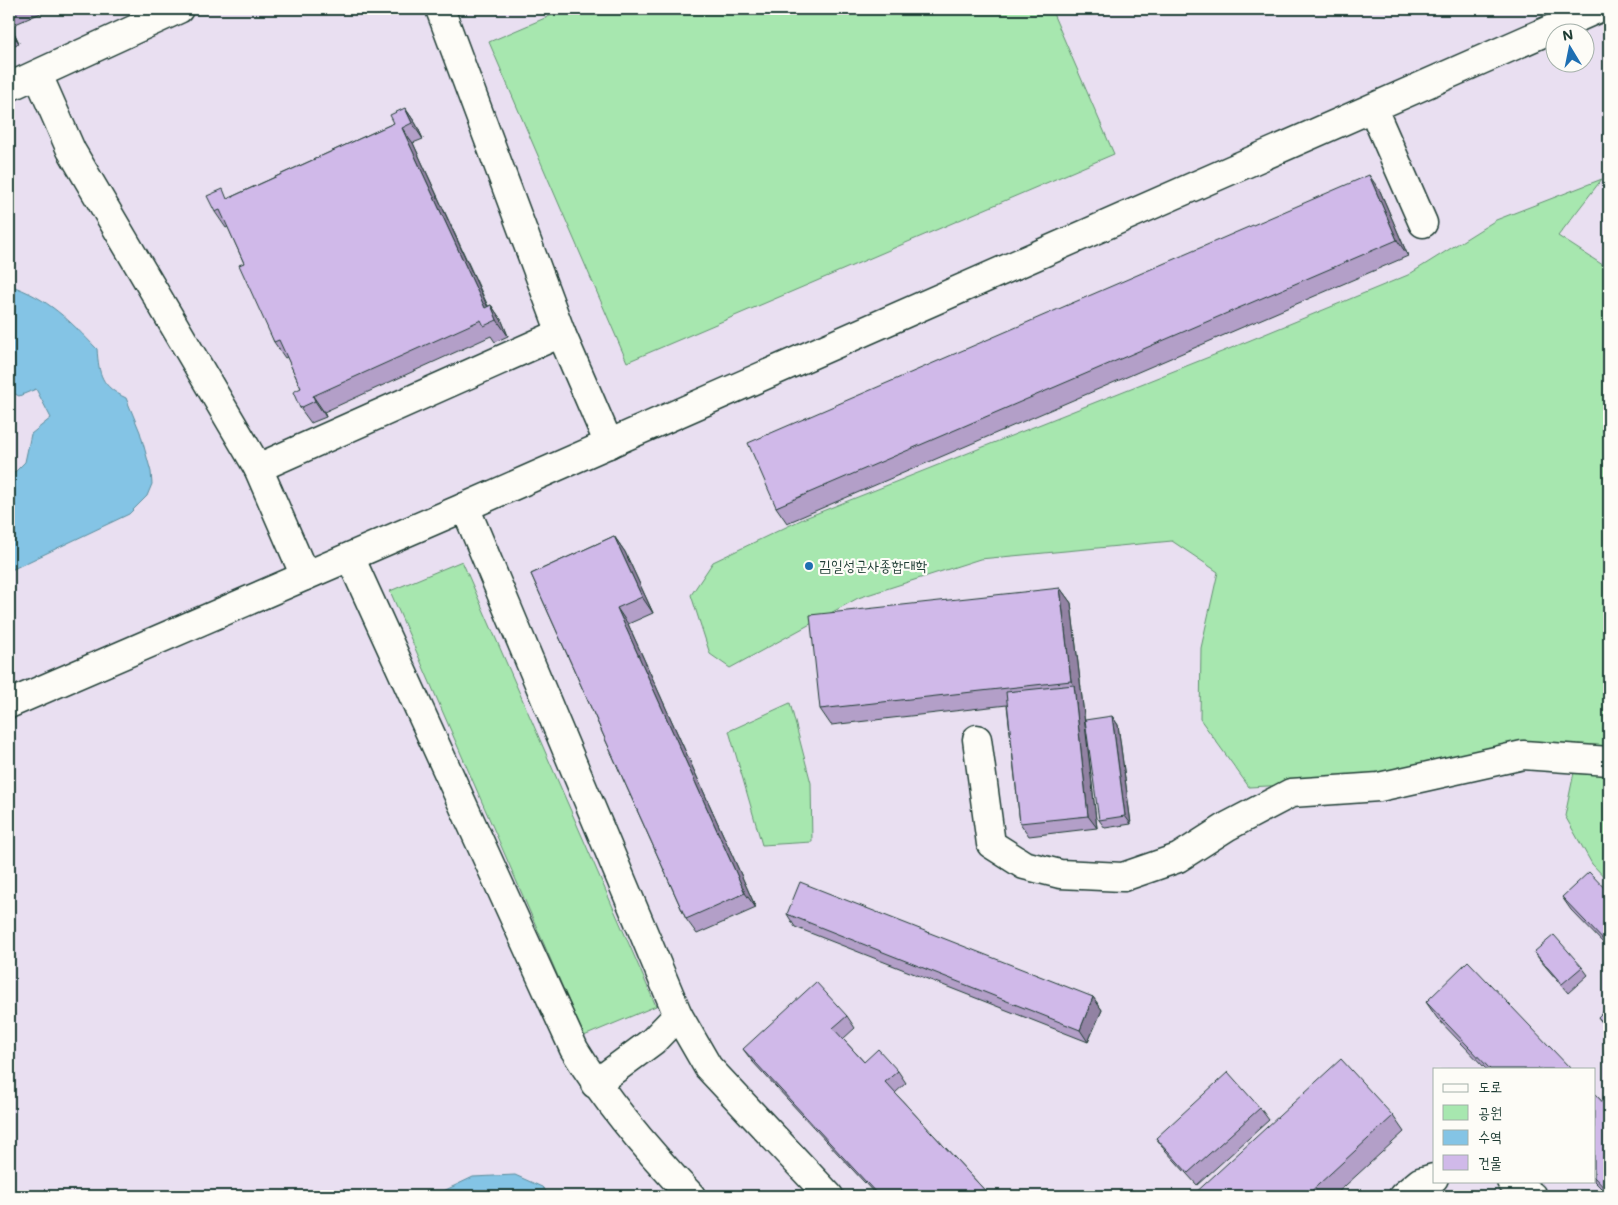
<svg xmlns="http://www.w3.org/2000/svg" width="1618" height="1205" viewBox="0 0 1618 1205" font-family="Mali,'Poor Story',sans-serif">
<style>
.built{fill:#e9dff1;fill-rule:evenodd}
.green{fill:#a7e7af;stroke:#639272}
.water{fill:#84c4e5;stroke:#5c8e9e}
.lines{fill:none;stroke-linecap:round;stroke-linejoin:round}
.minor-casing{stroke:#1f3d34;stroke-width:31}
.minor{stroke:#fdfcf7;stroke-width:28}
.wall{fill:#b39fc8;stroke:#1f3d34}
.shaded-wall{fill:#9282a3;stroke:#1f3d34}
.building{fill:#d0b9e9;stroke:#1f3d34}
.poi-dot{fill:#1f6fb2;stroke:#fdfcf7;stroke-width:2}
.labels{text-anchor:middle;stroke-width:4.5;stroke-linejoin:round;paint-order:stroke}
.poi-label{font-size:15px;fill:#1f3d34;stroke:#fdfcf7;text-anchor:start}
</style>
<rect width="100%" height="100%" fill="#f4eff4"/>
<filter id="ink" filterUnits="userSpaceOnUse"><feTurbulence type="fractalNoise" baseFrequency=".02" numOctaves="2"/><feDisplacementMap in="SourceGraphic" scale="10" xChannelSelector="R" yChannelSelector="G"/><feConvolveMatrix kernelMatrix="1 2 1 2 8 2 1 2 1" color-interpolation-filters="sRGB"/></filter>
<g filter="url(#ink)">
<!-- built -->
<path class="built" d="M9 9H1609V1196H9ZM1556 32H1586V62H1556ZM1434 1069H1594V1181H1434Z"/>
<!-- green -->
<g class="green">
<path d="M566 9H1051L1114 154 627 362 489 42Z"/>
<path d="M1602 179 1558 236 1609 269V882L1592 864 1565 816 1578 753 1476 775 1249 787 1200 719 1201 648 1218 572 1172 541 980 559 858 598 730 668 710 654 691 595 713 562 805 518 1224 351 1408 275 1496 220Z"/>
<path d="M462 561 656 1006 584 1036 390 591Z"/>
<path d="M790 703 811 783 812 842 762 845 729 731Z"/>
</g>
<!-- water -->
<g class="water">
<path d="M9 285C48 298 69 320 97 349 99 375 101 386 126 398L140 432 151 472 152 484 147 496 129 514 9 571V478L25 462 31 434 51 418 36 389 19 396 9 391Z"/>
<path d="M515 1175 542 1187 551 1196H433L473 1177Z"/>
</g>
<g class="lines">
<defs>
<g id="minor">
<path d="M440 9 561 333 609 444"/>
<path d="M38 75 71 150 258 468"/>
<path d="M9 87 179 9"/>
<path d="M1373 109 1423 223"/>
<path d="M465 507 678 1015 653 1041 595 1084"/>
<path d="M350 557 574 1049C607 1103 647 1150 691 1196"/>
<path d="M305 576 258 468 561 333"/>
<path d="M9 704 465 507 1597 9"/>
<path d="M977 739 991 844 1024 865 1060 874 1123 877 1178 858 1228 826 1291 793 1379 787 1523 755 1609 761"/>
<path d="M678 1015 708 1067 829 1196"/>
<path d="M1511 1181 1532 1196"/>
<path d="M1403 1196 1420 1182 1434 1178"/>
</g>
</defs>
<!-- minor casing -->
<use href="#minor" class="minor-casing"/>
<!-- minor -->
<use href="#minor" class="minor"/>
</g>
<!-- wall -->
<g class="wall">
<path d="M9 9H50L11 26 19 43 9 48Z"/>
<path d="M405 108 416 124 423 139 413 143 488 306 491 305 502 321 508 336 495 342 491 336 324 412 326 417 311 423 300 408 301 388 287 357 285 358 274 342 244 263 228 227 226 228 215 212 229 198 394 123Z"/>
<path d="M1380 191 1408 256 787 523 776 507Z"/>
<path d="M614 536 625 552 653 613 628 624 756 908 697 934 686 919 531 574Z"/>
<path d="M1060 588 1071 603 1097 828 1029 836 1020 823 1007 705 831 725 820 709Z"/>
<path d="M1112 716 1118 725 1131 824 1105 828 1099 820Z"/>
<path d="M1609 893V949L1571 910 1562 897Z"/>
<path d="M787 914 1093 997 1102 1010 1088 1042 795 927Z"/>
<path d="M1534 952 1582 967 1588 975 1568 993 1540 960Z"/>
<path d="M1426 1002 1571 1069H1486L1437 1018Z"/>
<path d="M1609 1006V1032L1598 1017Z"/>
<path d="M847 1016 855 1028 843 1039 864 1062 898 1071 906 1083 895 1093 990 1196H877L752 1061 743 1049Z"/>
<path d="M1594 1093 1609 1109V1196L1594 1181Z"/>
<path d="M1260 1108 1269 1120 1197 1185 1165 1150 1156 1138Z"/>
<path d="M1393 1116 1404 1132 1334 1196H1192Z"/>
</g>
<!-- shaded-wall -->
<g class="shaded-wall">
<path d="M9 22 11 26 19 43 16 39Z"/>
<path d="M405 108 416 124 423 139 412 123Z"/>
<path d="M402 128 413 143 494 321 485 308Z"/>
<path d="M1369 175 1380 191 1408 256 1397 240Z"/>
<path d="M491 305 502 321 508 336 497 320Z"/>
<path d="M313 396 324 412 326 417 315 401Z"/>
<path d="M614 536 625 552 653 613 642 597Z"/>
<path d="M1060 588 1071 603 1097 828 1088 816 1074 685 1071 681Z"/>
<path d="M617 608 628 624 756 908 745 893Z"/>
<path d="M1112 716 1118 725 1131 824 1125 816Z"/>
<path d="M1093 997 1102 1010 1088 1042 1080 1030Z"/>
</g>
<!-- building -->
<g class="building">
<path d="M9 22 16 39 9 42Z"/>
<path d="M405 108 412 123 402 128 485 308 491 305 497 320 484 326 481 320 313 396 315 401 300 408 293 392 301 388 279 340 274 342 239 265 244 263 220 210 215 212 207 196 223 189 227 199 394 123 390 115Z"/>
<path d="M1369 175 1397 240 776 507 748 443Z"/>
<path d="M614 536 642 597 617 608 745 893 686 919 531 574Z"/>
<path d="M1060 588 1071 681 820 709 810 615Z"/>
<path d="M1074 685 1088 816 1020 823 1006 692Z"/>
<path d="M1112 716 1125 816 1099 820 1085 720Z"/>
<path d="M1589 872 1609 893V946L1562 897Z"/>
<path d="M800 882 1093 997 1080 1030 787 914Z"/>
<path d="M1554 935 1582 967 1562 984 1534 952Z"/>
<path d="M1468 961 1571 1069H1490L1426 1002Z"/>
<path d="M816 982 847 1016 833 1028 864 1062 878 1049 898 1071 885 1082 990 1196H879L743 1049Z"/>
<path d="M1609 1006V1029L1598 1017Z"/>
<path d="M1341 1059 1393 1116 1306 1196H1192Z"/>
<path d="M1228 1072 1260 1108 1188 1173 1156 1138Z"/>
<path d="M1594 1093 1609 1109V1193L1594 1177Z"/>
</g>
</g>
<!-- markers -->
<circle class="poi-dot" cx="809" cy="566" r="5"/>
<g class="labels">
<!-- poi labels -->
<g class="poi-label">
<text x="819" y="571">김일성군사종합대학</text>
</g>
</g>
<!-- margin -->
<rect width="1618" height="1205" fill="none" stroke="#fdfcf7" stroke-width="30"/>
<rect x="15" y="15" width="1588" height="1175" fill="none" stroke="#1f3d34" stroke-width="2" filter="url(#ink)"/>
<!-- legend -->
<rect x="1433" y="1068" width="162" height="115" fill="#fdfcf7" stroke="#a4b0a9"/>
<rect x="1443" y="1084" width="25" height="8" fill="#fdfcf7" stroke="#a4b0a9"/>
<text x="1478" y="1092" font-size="15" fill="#1f3d34">도로</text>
<rect x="1443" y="1105" width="25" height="15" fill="#a7e7af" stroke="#a4b0a9"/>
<text x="1478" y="1118" font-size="15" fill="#1f3d34">공원</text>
<rect x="1443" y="1130" width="25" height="15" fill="#84c4e5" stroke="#a4b0a9"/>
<text x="1478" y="1142" font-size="15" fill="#1f3d34">수역</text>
<rect x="1443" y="1155" width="25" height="15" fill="#d0b9e9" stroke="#a4b0a9"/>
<text x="1478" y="1168" font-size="15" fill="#1f3d34">건물</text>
<!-- north arrow -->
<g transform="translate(1570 48) rotate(350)"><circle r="24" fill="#fdfcf7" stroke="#a4b0a9"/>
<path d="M0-4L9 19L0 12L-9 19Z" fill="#1f6fb2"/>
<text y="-8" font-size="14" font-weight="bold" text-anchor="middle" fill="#1f3d34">N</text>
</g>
</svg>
